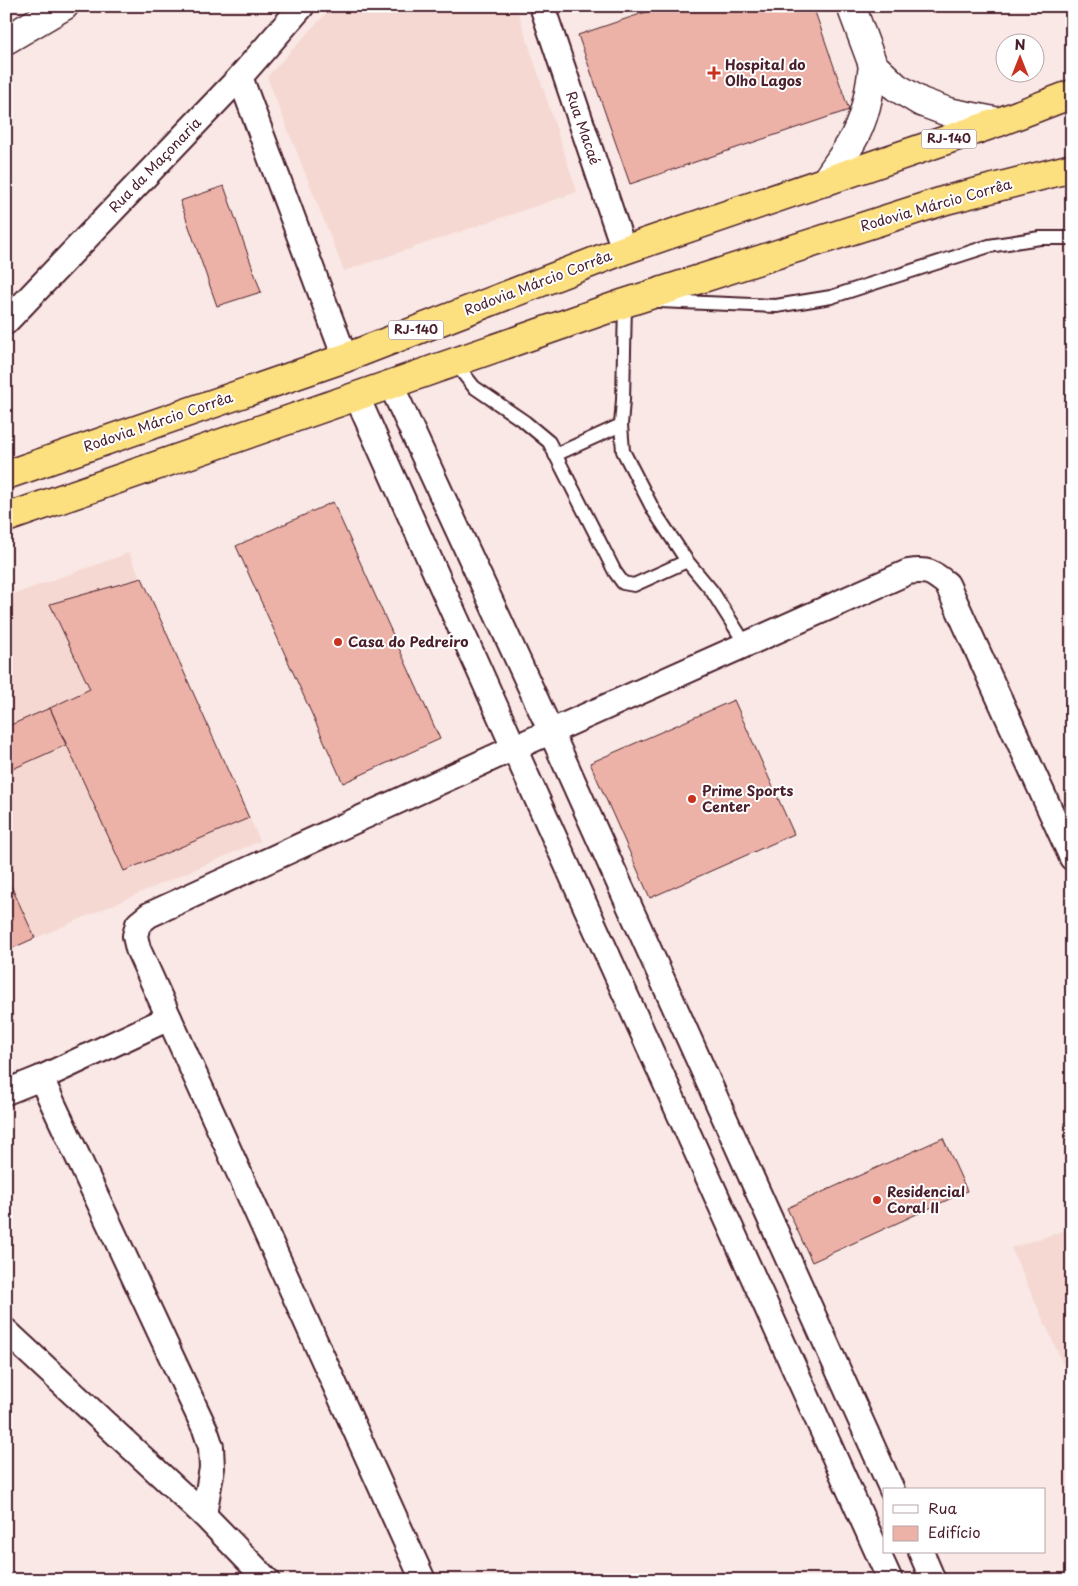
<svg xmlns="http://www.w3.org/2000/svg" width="1078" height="1586" viewBox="0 0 1078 1586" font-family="'Playpen Sans',sans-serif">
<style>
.built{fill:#f5d8d2}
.building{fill:#ecb2a7;stroke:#4a1f2b}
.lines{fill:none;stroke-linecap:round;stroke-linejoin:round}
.lane-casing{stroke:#4a1f2b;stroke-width:16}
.street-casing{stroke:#4a1f2b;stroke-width:28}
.secondary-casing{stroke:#4a1f2b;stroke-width:31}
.highway-casing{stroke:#4a1f2b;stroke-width:31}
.lane{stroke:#fff;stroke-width:12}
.street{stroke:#fff;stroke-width:24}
.secondary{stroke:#fff;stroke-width:28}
.highway{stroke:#fce080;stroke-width:28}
.poi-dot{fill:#c8321e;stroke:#fff;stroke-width:2}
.labels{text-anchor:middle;stroke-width:4;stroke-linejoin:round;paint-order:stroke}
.shield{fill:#fff;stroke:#80626b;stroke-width:1}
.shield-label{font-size:12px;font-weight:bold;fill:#4a1f2b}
.poi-label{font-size:14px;font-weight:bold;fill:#4a1f2b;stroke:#fff;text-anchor:start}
.street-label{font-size:14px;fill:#4a1f2b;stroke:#fff}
</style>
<rect width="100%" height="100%" fill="#f9e8e5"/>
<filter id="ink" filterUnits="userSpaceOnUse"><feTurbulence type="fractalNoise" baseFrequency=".02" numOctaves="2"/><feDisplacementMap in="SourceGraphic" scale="10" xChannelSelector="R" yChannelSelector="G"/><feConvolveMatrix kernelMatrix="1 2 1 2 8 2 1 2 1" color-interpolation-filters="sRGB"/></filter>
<g filter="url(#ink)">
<!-- built -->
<g class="built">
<path d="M333 6H516L577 192 344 271 267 77Z"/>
<path d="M129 553 260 841 6 951V597Z"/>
<path d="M1072 1228V1384L1011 1248Z"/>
</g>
<!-- building -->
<g class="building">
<path d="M664 6H813L849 110 630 184 578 35Z"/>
<path d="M224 186 261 292 217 306 180 201Z"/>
<path d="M333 502 440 739 343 783 236 546Z"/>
<path d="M142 578 249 818 124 871 50 708 90 689 50 604Z"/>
<path d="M734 700 794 834 650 898 590 763Z"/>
<path d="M50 708 66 745 6 772V727Z"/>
<path d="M6 875 35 938 6 951Z"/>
<path d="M943 1138 967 1191 812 1262 787 1208Z"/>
</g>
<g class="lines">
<defs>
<g id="lane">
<path d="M659 301 776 306 831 297 989 246 1040 238H1072"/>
<path d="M625 303 623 400 621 425 623 451 654 511 687 561"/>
<path d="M455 363 474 387 525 422 549 442 615 572 623 583 634 585 687 561 712 591 746 645"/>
<path d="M555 455 621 425"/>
</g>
<g id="street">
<path d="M542 6 624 250"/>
<path d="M240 77 345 358"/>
<path d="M6 322 240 77 302 6"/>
<path d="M391 385 551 732 892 1490"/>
<path d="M357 397 514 748 890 1580"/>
<path d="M41 1078 205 1429 211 1447 212 1468 204 1515"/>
<path d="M6 1092 41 1078 169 1018"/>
<path d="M6 1331 204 1515 267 1580"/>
<path d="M921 1552 933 1580"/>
<path d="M423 1580 138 949 135 936 138 924 149 915 514 748 908 572C928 569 932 572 947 584L1072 858"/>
</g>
<g id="secondary">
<path d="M851 6 873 65 896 87 921 102 948 112 999 122"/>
<path d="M6 40 64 6"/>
<path d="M825 182C833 169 843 157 851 143 865 120 870 92 873 65"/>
</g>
<g id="highway">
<path d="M6 475 345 358 624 250 999 122 1072 94"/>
<path d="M6 518 625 303 946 200 1072 168"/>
</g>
</defs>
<!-- lane casing -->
<use href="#lane" class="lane-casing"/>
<!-- street casing -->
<use href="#street" class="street-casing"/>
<!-- secondary casing -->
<use href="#secondary" class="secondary-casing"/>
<!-- highway casing -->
<use href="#highway" class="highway-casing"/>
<!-- lane -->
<use href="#lane" class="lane"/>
<!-- street -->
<use href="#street" class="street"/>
<!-- secondary -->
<use href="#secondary" class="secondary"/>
<!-- highway -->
<use href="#highway" class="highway"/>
</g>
</g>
<!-- markers -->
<g class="poi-dot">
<path d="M711.5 65.5h5v5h5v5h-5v5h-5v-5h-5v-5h5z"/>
<circle cx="338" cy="642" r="5"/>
<circle cx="692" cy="799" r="5"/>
<circle cx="877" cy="1200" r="5"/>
</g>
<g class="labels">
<!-- shield labels -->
<g class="shield">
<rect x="921.5" y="129.5" width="55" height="19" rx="4"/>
<rect x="388.5" y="320.5" width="55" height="19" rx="4"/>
</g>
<g class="shield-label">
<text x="949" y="143">RJ-140</text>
<text x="416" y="334">RJ-140</text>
</g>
<!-- poi labels -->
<g class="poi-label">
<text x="725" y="70">Hospital do<tspan x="725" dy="16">Olho Lagos</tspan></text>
<text x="348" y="647">Casa do Pedreiro</text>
<text x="702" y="796">Prime Sports<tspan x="702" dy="16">Center</tspan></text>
<text x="887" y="1197">Residencial<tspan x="887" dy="16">Coral II</tspan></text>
</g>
<!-- street labels -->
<g class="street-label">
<text transform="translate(583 128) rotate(71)" y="5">Rua Macaé</text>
<text transform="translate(155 165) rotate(-46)" y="5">Rua da Maçonaria</text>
<text transform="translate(936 205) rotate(-16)" y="5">Rodovia Márcio Corrêa</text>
<text transform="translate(538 283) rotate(-21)" y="5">Rodovia Márcio Corrêa</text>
<text transform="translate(158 422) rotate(-19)" y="5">Rodovia Márcio Corrêa</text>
</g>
</g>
<!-- margin -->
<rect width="1078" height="1586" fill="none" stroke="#fff" stroke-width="25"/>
<rect x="12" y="12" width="1053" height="1561" fill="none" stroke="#4a1f2b" stroke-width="2" filter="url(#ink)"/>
<!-- legend -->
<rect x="883" y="1488" width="162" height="65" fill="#ffffff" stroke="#b7a5aa"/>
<rect x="893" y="1505" width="25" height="8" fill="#ffffff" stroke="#b7a5aa"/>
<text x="928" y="1514" font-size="15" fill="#4a1f2b">Rua</text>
<rect x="893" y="1526" width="25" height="15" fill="#ecb2a7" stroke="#b7a5aa"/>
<text x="928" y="1538" font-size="15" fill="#4a1f2b">Edifício</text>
<!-- north arrow -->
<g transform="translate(1020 58)"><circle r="24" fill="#ffffff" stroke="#b7a5aa"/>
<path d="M0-4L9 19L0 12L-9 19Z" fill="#c8321e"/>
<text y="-8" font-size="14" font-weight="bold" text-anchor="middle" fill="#4a1f2b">N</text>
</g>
</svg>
